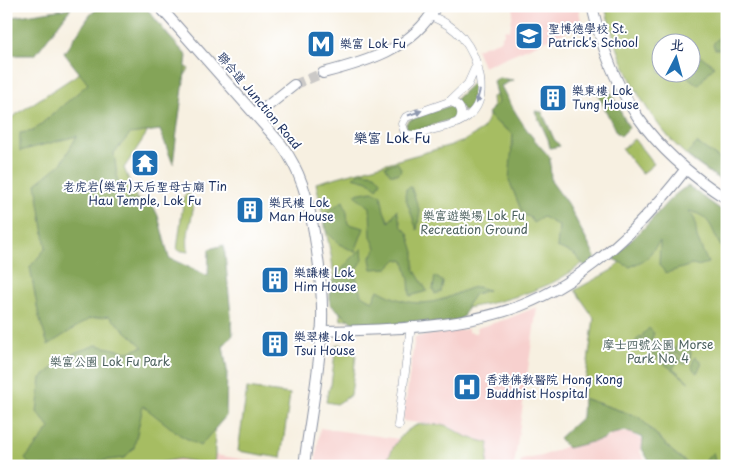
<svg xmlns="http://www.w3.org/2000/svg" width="733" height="472" viewBox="0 0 733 472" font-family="'Playpen Sans','LXGW WenKai TC',sans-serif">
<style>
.built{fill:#f7d0ce}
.green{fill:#a6bd62;stroke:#607660;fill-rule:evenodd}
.forest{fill:#84a458;stroke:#506a5b}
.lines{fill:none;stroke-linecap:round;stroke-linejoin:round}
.secondary-tunnel{stroke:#cbc9c7;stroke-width:10;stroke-dasharray:10 5;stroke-linecap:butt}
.street-casing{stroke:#8990a0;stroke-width:9}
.secondary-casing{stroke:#8990a0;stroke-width:12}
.street{stroke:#fff;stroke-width:8}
.secondary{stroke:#fff;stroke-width:10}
.oneway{fill:#8d97ae}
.labels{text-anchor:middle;stroke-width:4;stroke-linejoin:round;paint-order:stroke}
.poi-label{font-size:12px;fill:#1b2f5e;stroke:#fff;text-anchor:start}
.street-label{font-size:12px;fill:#1b2f5e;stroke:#fff}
.park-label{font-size:12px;fill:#4c615f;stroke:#fff}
.neighbourhood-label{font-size:14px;fill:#1b2f5e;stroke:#fff}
</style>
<rect width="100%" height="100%" fill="#fff"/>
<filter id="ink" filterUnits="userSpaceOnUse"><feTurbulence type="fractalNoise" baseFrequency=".02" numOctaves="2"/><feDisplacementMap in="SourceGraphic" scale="10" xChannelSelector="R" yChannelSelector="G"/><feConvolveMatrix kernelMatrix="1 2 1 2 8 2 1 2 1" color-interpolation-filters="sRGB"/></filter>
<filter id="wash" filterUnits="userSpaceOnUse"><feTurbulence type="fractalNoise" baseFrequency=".0096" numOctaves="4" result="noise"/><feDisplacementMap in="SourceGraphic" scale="20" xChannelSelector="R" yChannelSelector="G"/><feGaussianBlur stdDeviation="1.12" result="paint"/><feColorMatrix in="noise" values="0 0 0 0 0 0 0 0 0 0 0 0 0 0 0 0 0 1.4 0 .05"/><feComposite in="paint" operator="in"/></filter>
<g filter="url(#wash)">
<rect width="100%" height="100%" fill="#f7f0e1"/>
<!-- built -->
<g class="built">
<path d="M514 6H578L582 25 483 67 476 49 499 41 504 34 505 29 510 30Z"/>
<path d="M537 307 514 466 487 464 489 443 467 437 449 426 403 421 415 337 468 329V332L476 333 477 328 507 319Z"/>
<path d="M320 428 399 439 385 466H315Z"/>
<path d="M611 433H630L642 440V445L640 452 648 466H520L521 460 542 456 567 446 608 438Z"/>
<path d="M215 455 289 466H141L179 459 214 464Z"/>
</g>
<!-- green -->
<g class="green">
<path d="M605 6H727V185C713 174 696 165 684 153 643 115 617 59 605 6ZM660 42H690V72H660Z"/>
<path d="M138 35 189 69 124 168 170 279 213 350 215 455 214 465 179 459 141 466H6V121Z"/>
<path d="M499 94 593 255C579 267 562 279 545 286 481 313 408 315 341 320L331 255 316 183 462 142 483 129 493 106 492 97Z"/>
<path d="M634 139 654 164 642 174 622 149Z"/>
<path d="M189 193C197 214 190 216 188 236 187 241 188 247 188 252L177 250 184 196Z"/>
<path d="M683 196 727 218V466H691L673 452 639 417 583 398 594 318 575 290 612 270Z"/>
<path d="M339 344 352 351 356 355 351 395 337 404 326 402 328 390 331 385 336 345Z"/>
<path d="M247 388 290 394 281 458 238 451Z"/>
<path d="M421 424 445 425 467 437 489 443 487 466H385C392 448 401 429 421 424Z"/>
</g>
<!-- forest -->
<g class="forest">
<path d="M100 6H145L168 35 187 56C183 92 177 128 173 164L160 130 130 134 114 153 120 198 151 201 158 216 169 258 208 276 209 249 224 245 233 335 223 346 227 370 226 416 200 446 180 435 143 406 134 448 124 458 60 466H31L25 459 50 428 37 412 41 378 69 355 96 345 128 352 143 347 109 316 89 319 48 345 39 317 30 267 46 248 36 184 61 164 77 136 20 151V133L33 131 88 84 64 53 90 15Z"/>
<path d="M71 8 35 55H6V18Z"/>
<path d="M727 29V47L726 49H715L713 44Z"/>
<path d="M701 56 714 66 698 85 685 75 687 73 690 72 691 69Z"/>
<path d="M499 78 513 80 501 86C514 112 529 136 550 157L551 181 569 206 595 257 590 272 574 254 557 247 559 226 543 217 533 223 530 217 523 215 509 180 513 134 493 120 488 113 498 103 493 81Z"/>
<path d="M474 82C476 93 474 102 467 111H464L455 100Z"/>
<path d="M606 83 629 128 621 136 616 132 595 88Z"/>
<path d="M449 106H453L457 110 458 114 455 118 414 131 407 130 406 123 410 120Z"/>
<path d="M535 111 542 112 554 139 560 146 550 148 548 139Z"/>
<path d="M697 143 727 164V185L686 155Z"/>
<path d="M397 162 401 169 399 174H390L385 166Z"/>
<path d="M362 172 375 174 381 181 377 189 368 181 353 177Z"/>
<path d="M688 186 727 214V254C710 237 717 217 689 211L695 220 697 238 708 263 697 266 692 265 666 273 659 265 660 241 646 259 630 267 613 259C622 248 633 239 643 229 658 214 670 195 688 186Z"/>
<path d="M411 187 420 212 417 230 405 196 406 189Z"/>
<path d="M372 191 381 195 384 211 389 222 397 210 401 226 408 233 414 252V269L427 291 410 296 409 280 404 261 397 259 388 268 372 269 370 259 376 248 371 237 370 207 361 201 355 194Z"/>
<path d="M343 201 347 212 348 224 364 228 355 252 339 244 326 231V212Z"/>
<path d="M362 248 363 260 355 272 361 295 373 301 378 290C399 302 420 307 443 299 451 297 469 287 476 287 480 287 485 289 488 290L475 294 468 304 463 317 446 329H419L405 322 381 327 355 325 330 304V284L349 261Z"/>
<path d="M435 276 443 282 441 292 435 294 433 289Z"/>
<path d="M649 328 654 333 651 341 675 350 678 342 682 343 691 352 690 359 649 343 642 335Z"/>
<path d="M640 336 648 344 689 362 685 364 678 361 673 368 689 382 635 342Z"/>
<path d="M695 357 702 362 697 373C691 369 691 363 695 357Z"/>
<path d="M583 398 639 417 673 452 691 466H652L642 449 643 438 625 431 609 435 604 439 568 448 559 438 582 417Z"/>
<path d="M713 452 716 466H701Z"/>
</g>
</g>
<g filter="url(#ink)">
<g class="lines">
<!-- secondary-tunnel -->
<path class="secondary-tunnel" d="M294 85 323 73"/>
<defs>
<g id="street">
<path d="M431 16C443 21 453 27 462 37 478 57 492 99 467 117 457 125 442 127 431 130 422 133 413 138 405 133L402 124 406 117 449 102 468 84 477 64"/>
<path d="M449 102C460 103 465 113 458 122"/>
<path d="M399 425H398L411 326"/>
</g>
<g id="secondary">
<path d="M159 6 281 144C301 171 308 199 314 232 319 262 323 292 322 322 320 370 310 418 304 466"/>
<path d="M592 6C613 96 649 149 727 199"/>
<path d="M323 73C366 62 413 49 436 6"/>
<path d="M256 115 294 85"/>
<path d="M321 331C383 330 462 328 520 306 587 280 642 226 685 170"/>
</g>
</defs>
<!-- street casing -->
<use href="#street" class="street-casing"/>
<!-- secondary casing -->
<use href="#secondary" class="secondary-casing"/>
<!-- street -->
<use href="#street" class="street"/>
<!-- secondary -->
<use href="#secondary" class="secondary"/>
</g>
<!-- one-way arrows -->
<defs><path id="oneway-solid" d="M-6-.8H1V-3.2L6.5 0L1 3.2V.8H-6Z" transform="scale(1.25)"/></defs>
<g class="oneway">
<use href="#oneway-solid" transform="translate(478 97) rotate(105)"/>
<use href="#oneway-solid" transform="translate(415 113) rotate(-19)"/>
</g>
</g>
<!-- icons -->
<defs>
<symbol id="school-square" viewBox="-11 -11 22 22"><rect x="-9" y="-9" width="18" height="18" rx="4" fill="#1f6fb2" stroke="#fff"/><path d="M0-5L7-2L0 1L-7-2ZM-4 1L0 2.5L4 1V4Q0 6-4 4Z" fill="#fff"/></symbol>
<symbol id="metro-square" viewBox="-11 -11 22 22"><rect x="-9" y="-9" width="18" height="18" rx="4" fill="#1f6fb2" stroke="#fff"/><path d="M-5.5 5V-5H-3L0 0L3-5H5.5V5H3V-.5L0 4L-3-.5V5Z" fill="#fff"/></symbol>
<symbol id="building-square" viewBox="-11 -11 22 22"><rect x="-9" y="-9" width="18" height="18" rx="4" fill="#1f6fb2" stroke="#fff"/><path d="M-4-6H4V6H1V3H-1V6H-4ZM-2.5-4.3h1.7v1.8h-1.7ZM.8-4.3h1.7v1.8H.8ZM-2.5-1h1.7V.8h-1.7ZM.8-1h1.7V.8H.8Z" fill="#fff"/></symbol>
<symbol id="temple-square" viewBox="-11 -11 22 22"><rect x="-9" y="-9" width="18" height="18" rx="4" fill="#1f6fb2" stroke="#fff"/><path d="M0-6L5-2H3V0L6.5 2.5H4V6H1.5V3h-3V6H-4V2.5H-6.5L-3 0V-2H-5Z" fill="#fff"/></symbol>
<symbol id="hospital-square" viewBox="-11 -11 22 22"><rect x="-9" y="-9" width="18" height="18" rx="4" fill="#1f6fb2" stroke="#fff"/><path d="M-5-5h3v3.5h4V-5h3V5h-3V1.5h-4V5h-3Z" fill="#fff"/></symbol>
</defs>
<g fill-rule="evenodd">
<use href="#school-square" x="513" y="20" width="32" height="32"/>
<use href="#metro-square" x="305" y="28" width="32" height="32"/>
<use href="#building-square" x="537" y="82" width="32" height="32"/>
<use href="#temple-square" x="129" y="147" width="32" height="32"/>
<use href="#building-square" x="234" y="194" width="32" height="32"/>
<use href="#building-square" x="259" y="264" width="32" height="32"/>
<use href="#building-square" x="259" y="328" width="32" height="32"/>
<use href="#hospital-square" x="451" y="371" width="32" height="32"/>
</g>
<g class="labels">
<!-- poi labels -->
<g class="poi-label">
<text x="548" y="33">聖博德學校 St.<tspan x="548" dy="14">Patrick's School</tspan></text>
<text x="340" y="48">樂富 Lok Fu</text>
<text x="572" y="95">樂東樓 Lok<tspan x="572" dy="14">Tung House</tspan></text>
<text x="145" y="191" text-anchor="middle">老虎岩(樂富)天后聖母古廟 Tin<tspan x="145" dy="14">Hau Temple, Lok Fu</tspan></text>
<text x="269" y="207">樂民樓 Lok<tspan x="269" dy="14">Man House</tspan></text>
<text x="294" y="277">樂謙樓 Lok<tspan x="294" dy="14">Him House</tspan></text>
<text x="294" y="341">樂翠樓 Lok<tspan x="294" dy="14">Tsui House</tspan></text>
<text x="486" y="384">香港佛教醫院 Hong Kong<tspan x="486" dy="14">Buddhist Hospital</tspan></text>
</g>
<!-- street labels -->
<g class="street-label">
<text transform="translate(259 101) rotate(50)" y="4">聯合道 Junction Road</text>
</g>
<!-- park labels -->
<g class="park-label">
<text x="474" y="220">樂富遊樂場 Lok Fu<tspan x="474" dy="14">Recreation Ground</tspan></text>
<text x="658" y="349">摩士四號公園 Morse<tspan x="658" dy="14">Park No. 4</tspan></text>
<text x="110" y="366">樂富公園 Lok Fu Park</text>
</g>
<!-- neighbourhood labels -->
<g class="neighbourhood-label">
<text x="392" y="143">樂富 Lok Fu</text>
</g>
</g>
<!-- margin -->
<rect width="733" height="472" fill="none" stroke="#fff" stroke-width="25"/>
<!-- north arrow -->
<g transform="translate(676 58) rotate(6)"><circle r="24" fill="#ffffff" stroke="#a4acbf"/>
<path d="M0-4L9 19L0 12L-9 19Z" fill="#1f6fb2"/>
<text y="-8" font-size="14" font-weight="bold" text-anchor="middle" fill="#1b2f5e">北</text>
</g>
</svg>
